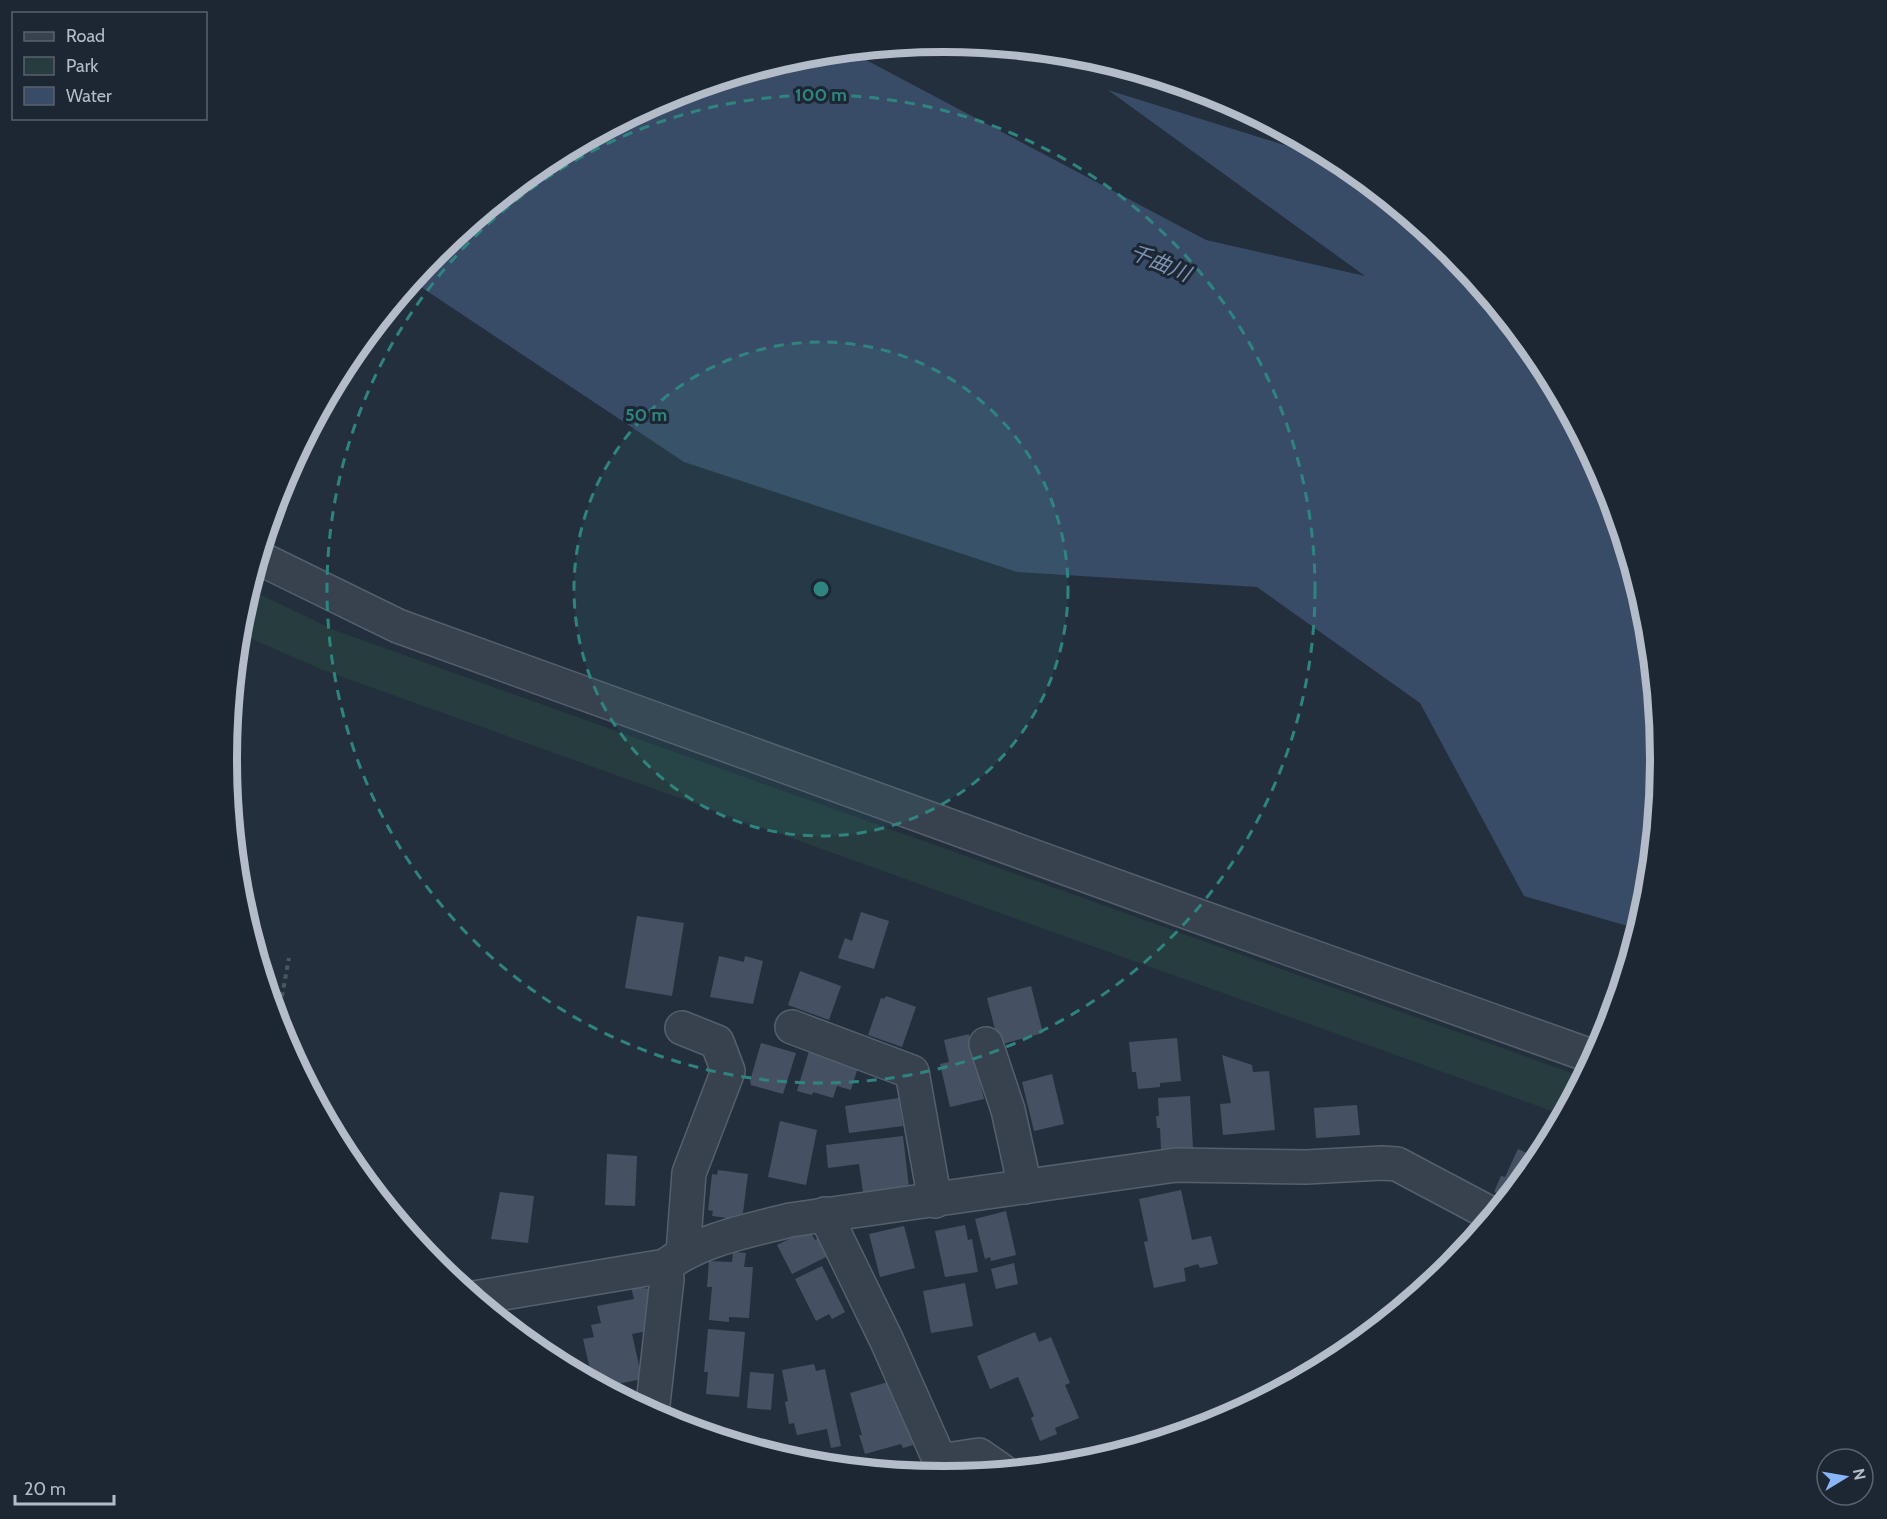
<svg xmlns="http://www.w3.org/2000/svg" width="1887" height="1519" viewBox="0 0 1887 1519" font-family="Cabin,'Noto Sans JP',sans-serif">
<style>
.green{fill:#263c3f}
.water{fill:#394c67}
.building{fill:#455162}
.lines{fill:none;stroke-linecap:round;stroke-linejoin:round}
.minor-casing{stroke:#565f6c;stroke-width:36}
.path{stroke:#44595c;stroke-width:4;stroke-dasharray:4.5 4.5;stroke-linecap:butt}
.minor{stroke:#38414e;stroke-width:33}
.ring{fill:none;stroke:#308480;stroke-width:3;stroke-dasharray:10 8}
.labels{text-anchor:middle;stroke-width:6;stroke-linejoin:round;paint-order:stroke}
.water-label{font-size:21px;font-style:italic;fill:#7c92b1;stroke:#1d2633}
.rim{fill:none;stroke:#b4bcc9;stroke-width:8}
.centre{fill:#308480;stroke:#1d2633;stroke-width:3}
.ring-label{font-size:18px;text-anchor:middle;font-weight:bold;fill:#308480;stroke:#1d2633;stroke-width:6;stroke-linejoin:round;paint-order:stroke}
</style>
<rect width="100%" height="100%" fill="#242f3e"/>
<!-- green -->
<path class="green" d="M249 589 334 630 1583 1077 1563 1115 323 670 238 633Z"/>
<!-- water -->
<path class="water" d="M849 51 1206 240 1365 276 1108 90 1342 163 1451 252 1540 361 1607 485 1647 620 1661 760 1647 900 1638 929 1524 896 1420 703 1257 587 1017 572 684 462 412 281 436 252 545 163 669 96 804 56Z"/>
<!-- building -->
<g class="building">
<path d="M861 912 889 921 874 969 838 958 845 938 852 941Z"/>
<path d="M637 916 684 923 672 996 625 988Z"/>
<path d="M719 956 744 962 745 956 763 961 753 1004 710 997Z"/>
<path d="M800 971 841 986 829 1020 788 1005Z"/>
<path d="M1031 986 1043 1033 999 1045 987 998Z"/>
<path d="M886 996 916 1007 902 1047 868 1035 881 998 884 999Z"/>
<path d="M969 1034 984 1099 950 1107 940 1064 949 1062 944 1040Z"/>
<path d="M1177 1038 1181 1081 1160 1083V1087L1138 1089 1136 1072H1132L1129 1042Z"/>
<path d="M761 1043 796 1053 783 1094 751 1085 750 1081Z"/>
<path d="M809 1051 858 1067 851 1090 837 1086 833 1098 813 1092 812 1095 797 1091Z"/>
<path d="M1222 1055 1252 1065 1253 1072 1269 1071 1275 1130 1223 1135 1220 1104 1231 1103Z"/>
<path d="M1052 1074 1064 1124 1034 1131 1022 1082Z"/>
<path d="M1190 1096 1193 1148 1161 1149 1160 1128H1157L1156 1116H1159L1158 1098Z"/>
<path d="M899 1098 903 1126 849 1133 845 1106Z"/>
<path d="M1357 1105 1360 1135 1316 1138 1314 1108Z"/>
<path d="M780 1121 817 1130 806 1185 768 1177Z"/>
<path d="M903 1136 909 1187 863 1192 859 1164 828 1168 826 1145Z"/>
<path d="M1518 1149 1540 1159 1508 1198 1494 1192 1501 1176 1505 1177Z"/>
<path d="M607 1154 637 1156 635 1206 605 1205Z"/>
<path d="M718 1170 748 1174 742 1220 712 1216 713 1211 708 1210 712 1174 717 1175Z"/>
<path d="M1181 1190 1192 1240 1211 1236 1218 1264 1200 1268 1198 1264 1184 1268 1186 1281 1154 1288 1144 1242 1148 1241 1139 1199Z"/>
<path d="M500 1192 534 1196 528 1243 491 1239Z"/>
<path d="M1006 1211 1016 1255 991 1261 990 1257 985 1259 975 1219Z"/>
<path d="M965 1225 968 1240 972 1239 978 1272 945 1277 935 1231Z"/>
<path d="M904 1226 915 1268 880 1277 869 1234Z"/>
<path d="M809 1229 815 1240 819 1238 828 1256 792 1274 777 1245Z"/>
<path d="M733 1252 746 1253 744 1267H753L749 1318 729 1317V1322L709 1320 712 1287H707L709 1261 732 1262Z"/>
<path d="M1014 1263 1018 1284 996 1289 991 1269Z"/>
<path d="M822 1266 845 1312 832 1319 829 1314 816 1321 795 1279Z"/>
<path d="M965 1283 973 1326 931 1333 923 1291Z"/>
<path d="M631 1287 652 1289 648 1331 632 1334 642 1379 603 1387 593 1382 583 1339 594 1337 591 1325 601 1323 597 1306 634 1299Z"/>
<path d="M708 1329 745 1332 739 1397 706 1394 708 1372H704Z"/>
<path d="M1035 1332 1039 1342 1051 1337 1070 1383 1065 1385 1079 1418 1055 1428 1057 1434 1040 1441 1031 1418 1034 1416 1018 1377 990 1389 977 1356Z"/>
<path d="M814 1364 816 1371 825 1369 841 1446 831 1448 827 1429 797 1435 794 1423 789 1424 785 1402 788 1401 782 1370Z"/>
<path d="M750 1372 774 1374 771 1410 747 1408Z"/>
<path d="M888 1382 893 1399 899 1397 913 1445 903 1448 901 1444 865 1454 859 1435H862L850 1393Z"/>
</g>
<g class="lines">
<defs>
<g id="minor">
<path d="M259 558 398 626 1198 916 1594 1057"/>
<path d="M792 1027 912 1072 935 1201"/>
<path d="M682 1028 717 1042 728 1071 689 1173 683 1253"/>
<path d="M986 1044 1008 1110 1025 1187"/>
<path d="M825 1214 886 1339 940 1461 979 1455 1002 1471"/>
<path d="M474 1298 665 1266C701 1239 748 1231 790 1220L1176 1165 1306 1167 1382 1163 1397 1164 1493 1215"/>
<path d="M652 1413 667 1279 665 1266"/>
</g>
</defs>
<!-- minor casing -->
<use href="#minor" class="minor-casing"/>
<!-- path -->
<path class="path" d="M277 1023 289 958"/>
<!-- minor -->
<use href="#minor" class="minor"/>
</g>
<!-- distance rings -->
<circle cx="821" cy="589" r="247" fill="#308480" fill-opacity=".12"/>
<g class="ring">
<circle cx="821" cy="589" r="247"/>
<circle cx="821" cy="589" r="494"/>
</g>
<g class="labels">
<!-- water labels -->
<g class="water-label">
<text transform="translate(1160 263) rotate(23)" y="7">千曲川</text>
</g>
</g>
<!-- crop -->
<path d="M0 0H1887V1519H0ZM943 52H944A706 706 0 0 1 1650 758V760A706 706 0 0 1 944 1466H943A706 706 0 0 1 237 760V758A706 706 0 0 1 943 52Z" fill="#1d2633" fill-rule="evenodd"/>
<path class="rim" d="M943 52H944A706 706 0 0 1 1650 758V760A706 706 0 0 1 944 1466H943A706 706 0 0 1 237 760V758A706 706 0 0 1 943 52Z"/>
<circle cx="821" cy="589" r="9" class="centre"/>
<g class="ring-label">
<text x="821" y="101">100 m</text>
<text x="646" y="421">50 m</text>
</g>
<!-- legend -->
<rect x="12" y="12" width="195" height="108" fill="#1d2633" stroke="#59626f" stroke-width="1.5"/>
<rect x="24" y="32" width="30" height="9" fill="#38414e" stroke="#59626f" stroke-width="1.5"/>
<text x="66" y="42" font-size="18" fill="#b4bcc9">Road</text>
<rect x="24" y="57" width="30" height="18" fill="#263c3f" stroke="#59626f" stroke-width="1.5"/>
<text x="66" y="72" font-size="18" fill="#b4bcc9">Park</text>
<rect x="24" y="87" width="30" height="18" fill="#394c67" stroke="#59626f" stroke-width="1.5"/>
<text x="66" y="102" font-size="18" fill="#b4bcc9">Water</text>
<!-- north arrow -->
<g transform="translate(1845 1477) rotate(79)"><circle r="28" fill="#1d2633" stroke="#59626f" stroke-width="1.5"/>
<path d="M0-4.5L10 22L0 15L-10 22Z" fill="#8ab4f8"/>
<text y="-9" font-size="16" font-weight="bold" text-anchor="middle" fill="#b4bcc9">N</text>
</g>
<!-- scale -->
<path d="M15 1495v9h99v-9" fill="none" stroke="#b4bcc9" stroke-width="3"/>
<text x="24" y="1495" font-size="18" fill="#b4bcc9" stroke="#1d2633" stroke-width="4.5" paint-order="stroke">20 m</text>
</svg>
